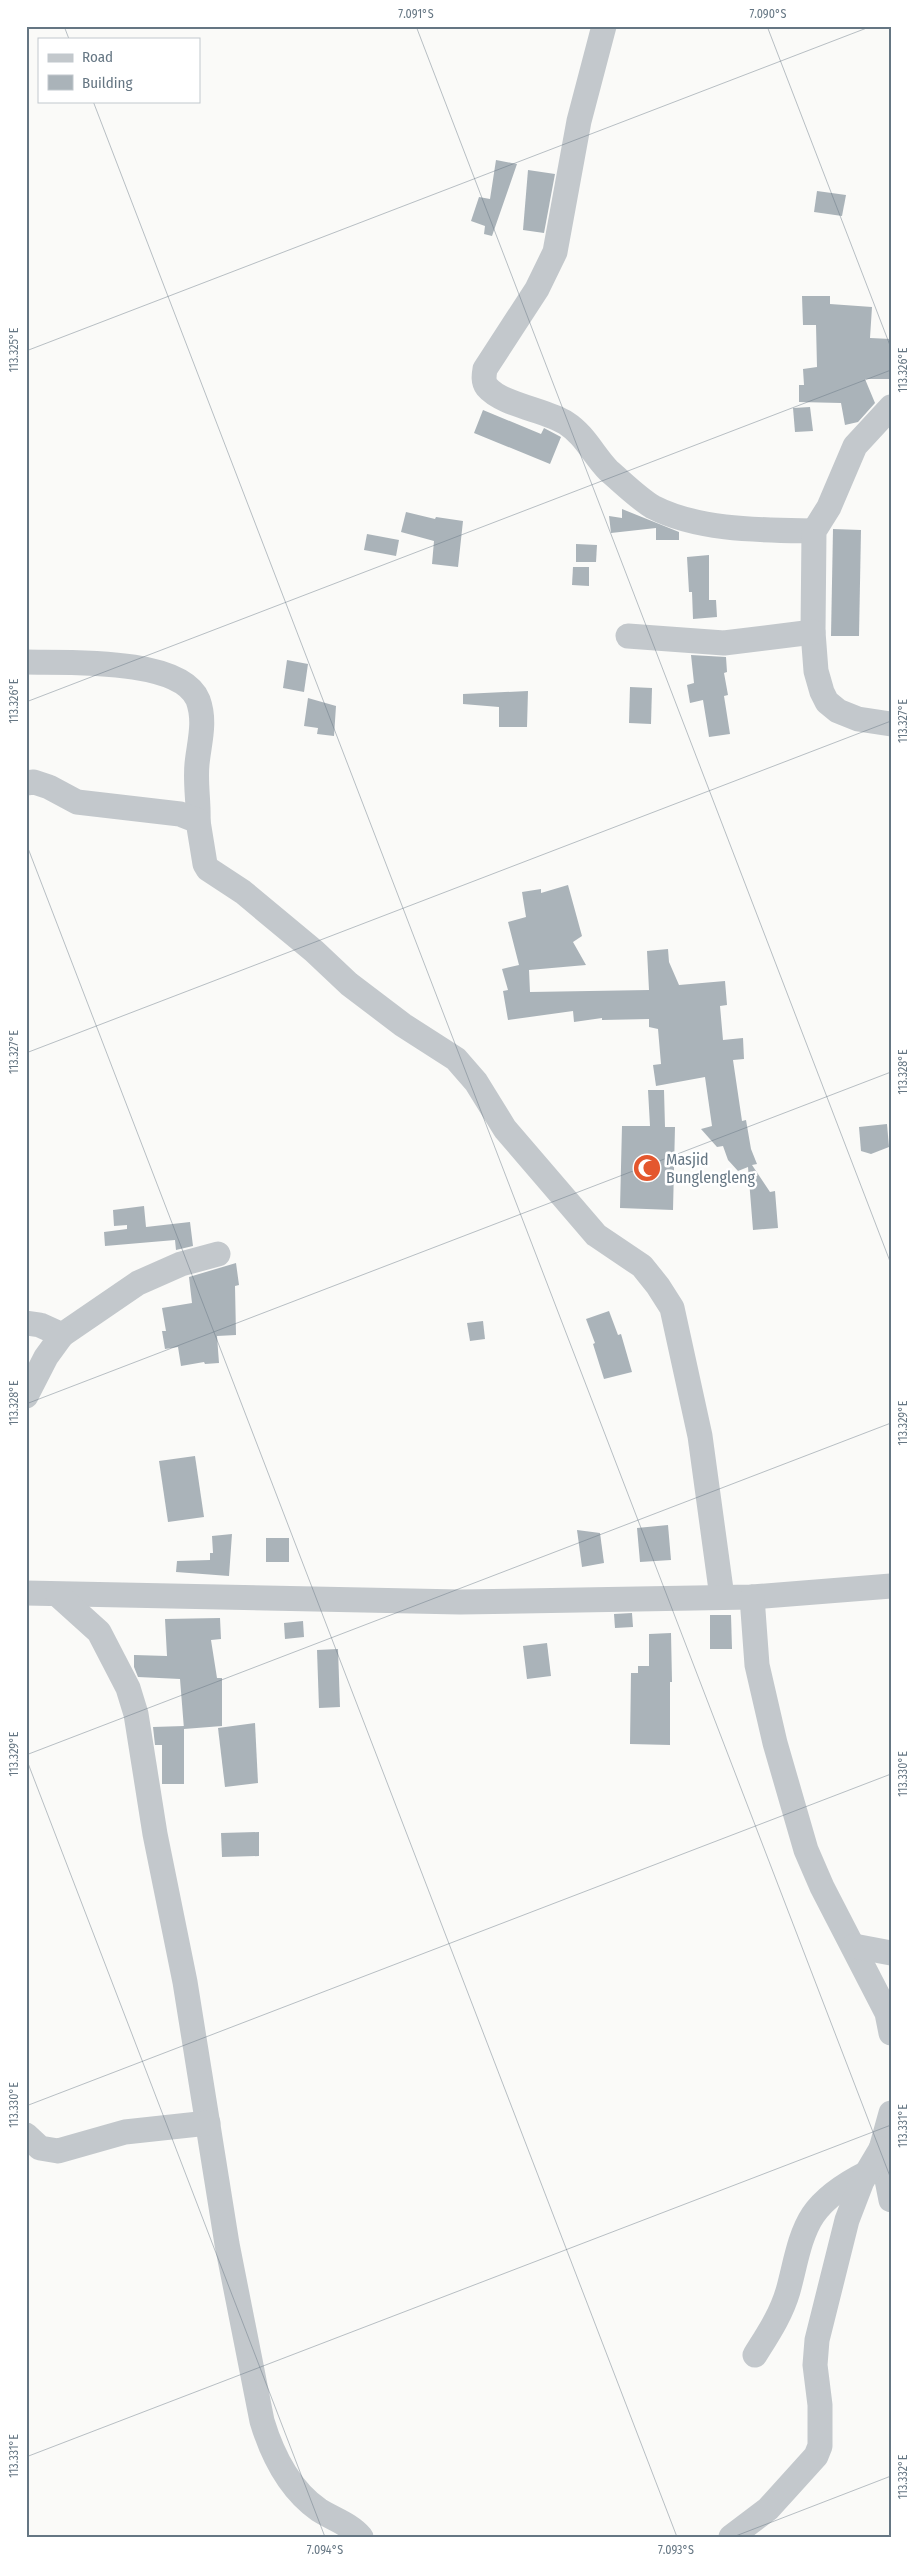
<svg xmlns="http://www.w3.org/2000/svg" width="917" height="2563" viewBox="0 0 917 2563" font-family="'Fira Sans Condensed',sans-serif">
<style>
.building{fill:#aab3b9}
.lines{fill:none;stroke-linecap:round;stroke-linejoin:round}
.minor{stroke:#c3c8cc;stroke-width:25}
.ticks{fill:none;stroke:#657683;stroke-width:1;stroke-opacity:0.45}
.labels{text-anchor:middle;stroke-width:5;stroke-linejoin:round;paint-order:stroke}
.poi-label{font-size:16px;fill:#657683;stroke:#fff;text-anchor:start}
.neatline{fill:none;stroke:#657683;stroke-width:2}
.ticks-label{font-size:12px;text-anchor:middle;fill:#657683}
</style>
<rect width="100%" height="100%" fill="#fafaf8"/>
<!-- building -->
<g class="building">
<path d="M496 160 517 164 492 236 484 234 485 226 471 221 479 197 490 199Z"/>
<path d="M528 170 555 174 544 233 523 230Z"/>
<path d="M817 191 846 195 842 216 814 212Z"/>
<path d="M802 296H830V304L872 307 870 338 891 339V379H865L875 403 858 422 845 425 841 403 799 402V385H804L803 369 817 367 816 325H803Z"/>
<path d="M810 407 813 431 795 432 793 408Z"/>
<path d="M483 410 541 434 544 428 561 437 550 464 474 433Z"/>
<path d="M622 509 679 532V540H656V528L611 533 609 516 622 518Z"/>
<path d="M406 512 435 519 436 517 463 521 458 567 432 564 434 541 401 532Z"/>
<path d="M833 529 861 530 859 636H831Z"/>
<path d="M367 534 399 540 396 556 364 550Z"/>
<path d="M576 544 597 545 596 562H576Z"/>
<path d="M709 555V600H716L717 617 693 619 692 592H689L687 557Z"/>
<path d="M573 567H589V586L572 585Z"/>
<path d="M691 655 726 657 727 672 724 673 728 695 724 696 730 734 709 737 703 700 690 703 687 685 694 683Z"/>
<path d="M287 660 308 664 304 692 283 688Z"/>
<path d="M630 687 652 688 651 724 629 723Z"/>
<path d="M528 691 527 727H499V707L463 704V694Z"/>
<path d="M308 698 336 706 334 736 317 734 318 728 304 726Z"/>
<path d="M568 885 582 936 573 942 586 965 529 970 530 992 649 990 647 951 668 949 669 962 679 985 725 981 727 1005 720 1006 723 1040 743 1038 744 1059 733 1060 742 1121 746 1120 751 1149 757 1164 752 1165 770 1192 775 1191 778 1228 753 1230 748 1167 738 1171 728 1160 723 1146 717 1147 701 1129 712 1126 705 1077 656 1086 653 1065 661 1064 658 1029 649 1027V1019L602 1020V1018L574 1022 573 1011 508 1020 503 991 508 990 502 969 519 965 508 922 526 917 522 892 541 889V893Z"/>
<path d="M648 1090H664L665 1127H675L673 1210 620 1208 622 1126H650Z"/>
<path d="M887 1124 889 1147 871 1154 861 1151 859 1127Z"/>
<path d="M144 1206 146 1227 190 1222 193 1246 176 1250 175 1240 105 1246 104 1232 127 1229V1225L114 1226 113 1210Z"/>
<path d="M236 1263 239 1285 235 1286 236 1335 217 1336 219 1363 205 1364 204 1362 181 1366 178 1347 165 1349 162 1331H166L162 1308 192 1303 189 1277Z"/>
<path d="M609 1311 618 1335 621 1334 632 1372 604 1379 593 1344 595 1343 586 1319Z"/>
<path d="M483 1321 485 1339 470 1341 467 1323Z"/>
<path d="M195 1456 204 1517 168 1522 159 1461Z"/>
<path d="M668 1525 671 1560 640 1562 637 1528Z"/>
<path d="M577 1530 600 1533 604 1563 582 1567Z"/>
<path d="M232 1534 229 1576 176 1572 177 1561 210 1560V1553H213L212 1536Z"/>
<rect x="266" y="1538" width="23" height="24"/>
<path d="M632 1613 633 1627 615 1628 614 1614Z"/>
<path d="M710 1615H731L732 1649H710Z"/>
<path d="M220 1618 221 1639 211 1640 217 1678H222V1726L184 1729 180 1679 138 1677 134 1667V1655L167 1656 165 1619Z"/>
<path d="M303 1621 304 1637 285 1639 284 1623Z"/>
<path d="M671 1633 672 1682H670V1745L630 1744 631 1673H638V1666H649V1634Z"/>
<path d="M547 1643 551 1676 527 1679 523 1646Z"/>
<path d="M338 1649 340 1707 319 1708 317 1650Z"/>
<path d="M255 1723 258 1783 225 1787 218 1728Z"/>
<path d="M184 1726V1784H162V1745H155L153 1727Z"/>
<path d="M259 1832V1856L222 1857 221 1833Z"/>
</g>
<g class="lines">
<!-- minor -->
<g class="minor">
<path d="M604 26 579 121 555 252 537 289 485 369C484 375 483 382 487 387 502 405 546 410 566 423 585 435 594 456 609 471 622 482 638 498 653 507 699 531 764 530 814 531"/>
<path d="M891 407 855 446 829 507 814 531 813 632 816 671 822 692 827 702 838 711 858 719 891 724"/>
<path d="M628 636 724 643 813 632"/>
<path d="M26 662C65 663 181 657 198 700 206 722 199 743 197 764 195 783 199 803 198 821"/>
<path d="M26 783 34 782 49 787 77 802 180 814 198 821 205 864 208 869 243 892 314 951 349 984 403 1025 456 1059 476 1082 505 1129 596 1235 642 1266 658 1286 672 1308 700 1436 722 1597"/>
<path d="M26 1323 40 1325 62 1335 138 1283 181 1264 218 1254"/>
<path d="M26 1396 46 1357 62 1335"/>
<path d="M26 1593 460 1602 752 1597 891 1586"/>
<path d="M58 1595 99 1632 128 1688 136 1714 155 1834 185 1982 227 2244 262 2421C272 2454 289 2489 319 2510 333 2519 350 2524 361 2537"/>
<path d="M752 1597 757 1665 775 1743 806 1850 822 1887 887 2013 891 2033"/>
<path d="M854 1946 891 1953"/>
<path d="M891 2113 881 2149 891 2200"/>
<path d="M26 2135 40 2148 58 2151 125 2132 208 2123"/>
<path d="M755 2355C768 2334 781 2315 788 2291 795 2266 799 2236 813 2215 826 2196 847 2183 867 2173"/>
<path d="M731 2537 768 2509 816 2456 820 2446V2405L815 2365 817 2340 847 2220 862 2181 881 2149"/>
</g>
</g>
<!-- ticks -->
<path class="ticks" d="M64 26 69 39M416 26 891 1264M767 26 891 348M93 101 891 2179M26 351 872 26M26 702 891 370M26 843 677 2537M26 1053 891 721M26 1404 891 1072M26 1755 891 1423M26 1758 325 2537M26 2106 891 1774M26 2457 891 2125M733 2537 891 2476"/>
<!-- icons -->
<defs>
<symbol id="mosque-disc" viewBox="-11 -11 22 22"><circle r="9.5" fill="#e4572e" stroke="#fff"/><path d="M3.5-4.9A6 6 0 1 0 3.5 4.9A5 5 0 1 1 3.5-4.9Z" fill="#fff"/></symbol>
</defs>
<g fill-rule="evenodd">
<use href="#mosque-disc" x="631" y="1152" width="32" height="32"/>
</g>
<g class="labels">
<!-- poi labels -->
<g class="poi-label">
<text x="666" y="1165">Masjid<tspan x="666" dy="18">Bunglengleng</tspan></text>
</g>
</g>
<!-- border -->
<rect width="917" height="2563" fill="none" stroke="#ffffff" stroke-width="55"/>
<!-- legend -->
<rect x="38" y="38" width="162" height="65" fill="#ffffff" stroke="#c1c8cd"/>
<rect x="48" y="54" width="25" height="8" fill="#c3c8cc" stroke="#c1c8cd"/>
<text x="82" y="62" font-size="15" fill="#657683">Road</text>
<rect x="48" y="75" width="25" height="15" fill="#aab3b9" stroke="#c1c8cd"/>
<text x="82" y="88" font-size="15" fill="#657683">Building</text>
<rect x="28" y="28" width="862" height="2508" class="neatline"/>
<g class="ticks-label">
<text x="416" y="18">7.091°S</text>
<text x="768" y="18">7.090°S</text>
<text transform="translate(14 350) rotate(-90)" y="4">113.325°E</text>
<text transform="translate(903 370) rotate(-90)" y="4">113.326°E</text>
<text transform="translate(14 701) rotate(-90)" y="4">113.326°E</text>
<text transform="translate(903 721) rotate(-90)" y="4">113.327°E</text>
<text transform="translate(14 1052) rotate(-90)" y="4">113.327°E</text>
<text transform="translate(903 1072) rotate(-90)" y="4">113.328°E</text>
<text transform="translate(14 1403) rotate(-90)" y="4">113.328°E</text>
<text transform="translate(903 1423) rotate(-90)" y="4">113.329°E</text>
<text transform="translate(14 1754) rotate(-90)" y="4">113.329°E</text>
<text transform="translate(903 1774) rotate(-90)" y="4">113.330°E</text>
<text transform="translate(14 2105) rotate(-90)" y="4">113.330°E</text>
<text transform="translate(903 2126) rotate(-90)" y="4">113.331°E</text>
<text transform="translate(14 2456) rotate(-90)" y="4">113.331°E</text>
<text transform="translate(903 2477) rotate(-90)" y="4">113.332°E</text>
<text x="325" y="2554">7.094°S</text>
<text x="676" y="2554">7.093°S</text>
</g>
</svg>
